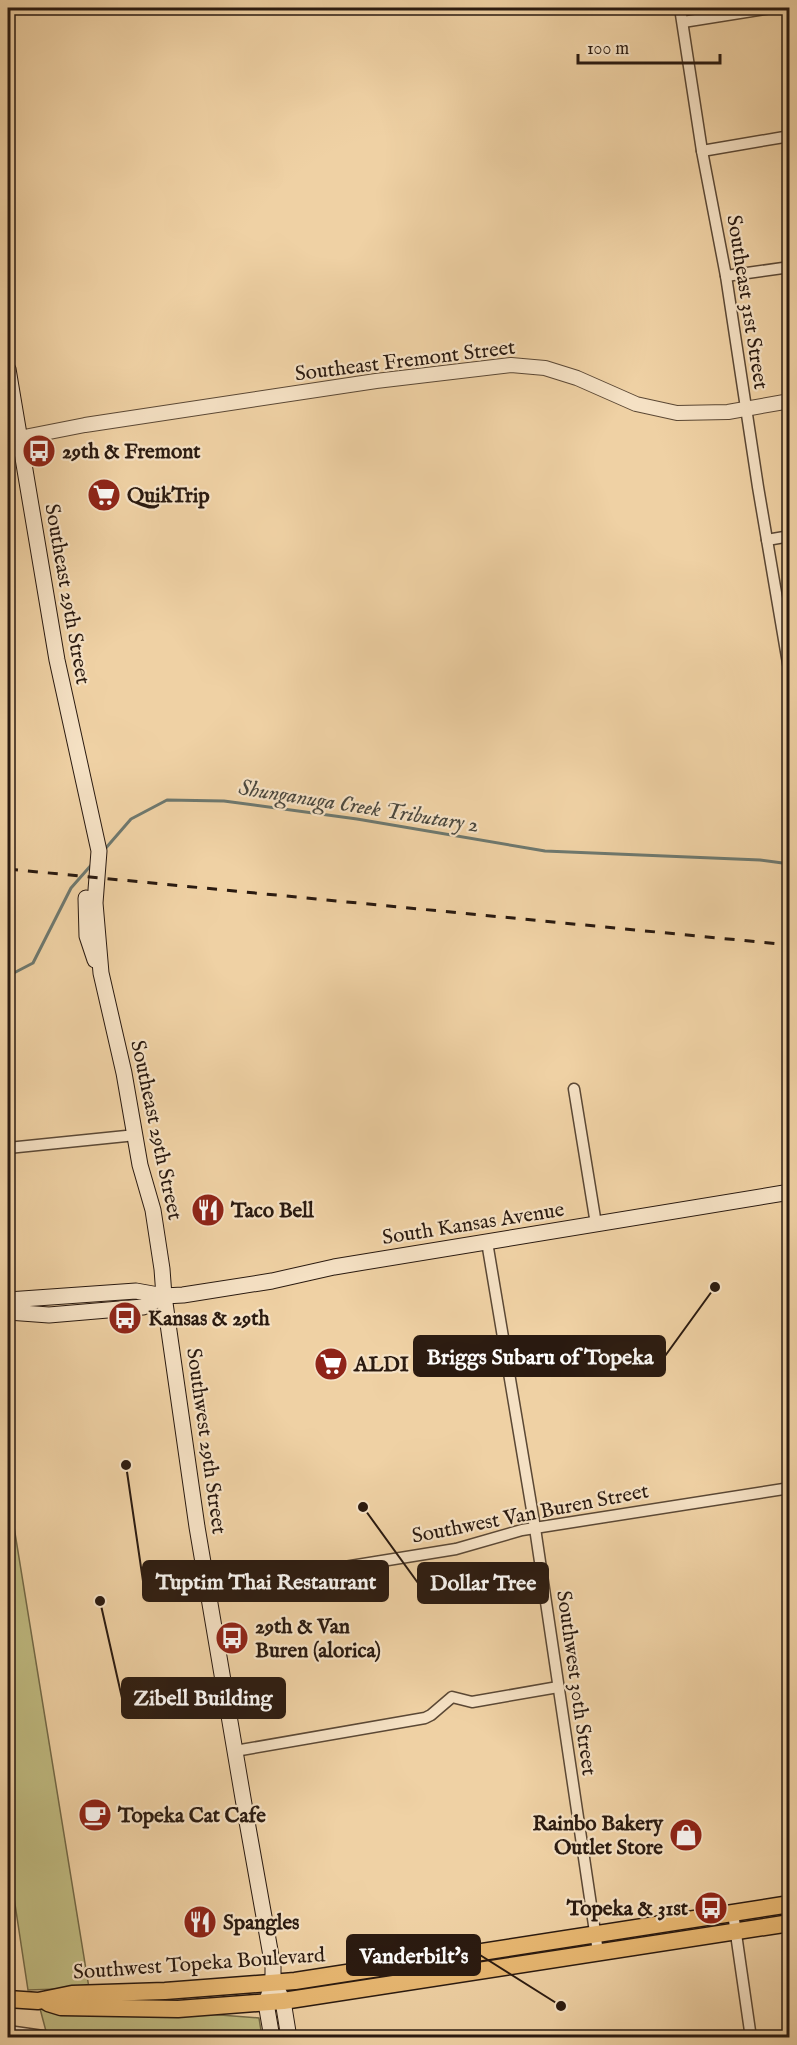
<svg xmlns="http://www.w3.org/2000/svg" width="797" height="2045" viewBox="0 0 797 2045" font-family="'IM FELL English',serif">
<style>
.green{fill:#bfba81;stroke:#746a48;stroke-width:1.5}
.lines{fill:none;stroke-linecap:round;stroke-linejoin:round}
.stream{stroke:#6e786e;stroke-width:3}
.minor-casing{stroke:#5b4835;stroke-width:13}
.tertiary-casing{stroke:#5b4835;stroke-width:16}
.secondary-casing{stroke:#2a1a10;stroke-width:17}
.primary-casing{stroke:#2a1a10;stroke-width:19}
.minor{stroke:#f5e1c4;stroke-width:10}
.tertiary{stroke:#f5e1c4;stroke-width:14}
.secondary{stroke:#f5e1c4;stroke-width:15}
.primary{stroke:#e8b872;stroke-width:16}
.rail{stroke:#2a1a10;stroke-width:3;stroke-dasharray:10 10;stroke-linecap:butt}
.labels{text-anchor:middle;stroke-width:4.5;stroke-linejoin:round;paint-order:stroke}
.street-label{font-size:21px;fill:#2a1a10;stroke:#f5e1c4}
.poi-label{font-size:21px;font-weight:bold;fill:#2a1a10;stroke:#f5e1c4;text-anchor:start}
.water-label{font-size:22px;font-style:italic;fill:#4c493f;stroke:#f5e1c4}
.leader{fill:none;stroke:#2a1a10;stroke-width:2}
.callout-dot{fill:#2a1a10;stroke:#f5e1c4;stroke-width:2}
.callout{fill:#2a1a10;stroke:#2a1a10;stroke-width:2}
.callout-label{font-size:22px;text-anchor:middle;font-weight:bold;fill:#fff}
</style>
<rect width="100%" height="100%" fill="#efd1a4"/>
<filter id="stains"><feTurbulence type="fractalNoise" baseFrequency=".00333" numOctaves="4"/><feColorMatrix values="0 0 0 0 .2 0 0 0 0 .09 0 0 0 0 .02 0 0 0 .5 -.17"/></filter>
<radialGradient id="worn" r=".72"><stop offset=".6" stop-color="#630" stop-opacity="0"/><stop offset="1" stop-color="#630" stop-opacity=".3"/></radialGradient>
<!-- green -->
<g class="green">
<path d="M8 1490 89 1988 28 1990 8 1858Z"/>
<path d="M38 2001 259 2018 262 2037H54L47 2035Z"/>
</g>
<g class="lines">
<!-- stream -->
<g class="stream">
<path d="M105 849 131 819 167 800 224 801 357 819 545 851 760 860 790 864"/>
<path d="M8 976 33 963 71 888 93 863"/>
</g>
<defs>
<g id="minor">
<path d="M680 8 702 151 726 276 758 487 790 675"/>
<path d="M683 22 771 8"/>
<path d="M702 151 790 136"/>
<path d="M726 276 790 267"/>
<path d="M767 540 790 536"/>
<path d="M574 1089 596 1224"/>
<path d="M8 1148 136 1135"/>
<path d="M487 1242 535 1528 598 1952"/>
<path d="M208 1589 456 1549 522 1530 790 1488"/>
<path d="M235 1751 425 1718 431 1715 452 1697 472 1702 558 1687"/>
<path d="M733 1913 751 2038"/>
<path d="M8 2031 57 2038"/>
</g>
<path id="tertiary" d="M19 438 85 425 376 381 511 365 545 368 577 378 636 404 677 413 728 412 790 401"/>
<g id="secondary">
<path d="M8 369 57 660 99 851 95 903 101 973 124 1073 140 1165 153 1210 162 1269 164 1296 197 1527 246 1816 273 1967V1983L266 2003 272 2038"/>
<path d="M86 898 87 936 95 960"/>
<path d="M8 1300 136 1291 164 1296 183 1295 272 1281 334 1267 790 1192"/>
<path d="M8 1312 49 1315 143 1307 164 1296"/>
<path d="M278 1991 283 2001 289 2038"/>
</g>
<g id="primary">
<path d="M8 1999 38 2001 72 1994 165 1991 295 1981 790 1904"/>
<path d="M48 2003 61 2007 178 2009 283 2001 790 1923"/>
</g>
</defs>
<!-- minor casing -->
<use href="#minor" class="minor-casing"/>
<!-- tertiary casing -->
<use href="#tertiary" class="tertiary-casing"/>
<!-- secondary casing -->
<use href="#secondary" class="secondary-casing"/>
<!-- primary casing -->
<use href="#primary" class="primary-casing"/>
<!-- minor -->
<use href="#minor" class="minor"/>
<!-- tertiary -->
<use href="#tertiary" class="tertiary"/>
<!-- secondary -->
<use href="#secondary" class="secondary"/>
<!-- primary -->
<use href="#primary" class="primary"/>
<!-- rail -->
<path class="rail" d="M8 869 790 945"/>
</g>
<!-- icons -->
<defs>
<symbol id="bus-disc" viewBox="-11 -11 22 22"><circle r="9.5" fill="#8f2418" stroke="#f5e1c4"/><path d="M-5-6H5V4H4V6H2V4H-2V6H-4V4H-5ZM-3.5-4V0h7V-4ZM-3.5 1.2v1.5H-2V1.2ZM2 1.2v1.5H3.5V1.2Z" fill="#fff"/></symbol>
<symbol id="supermarket-disc" viewBox="-11 -11 22 22"><circle r="9.5" fill="#8f2418" stroke="#f5e1c4"/><path d="M-6-5.5h2.5l.6 2H6L4.5 2H-2.5L-4.4-4H-6ZM-1.5 3.2a1.3 1.3 0 1 0 .1 0ZM3 3.2a1.3 1.3 0 1 0 .1 0Z" fill="#fff"/></symbol>
<symbol id="restaurant-disc" viewBox="-11 -11 22 22"><circle r="9.5" fill="#8f2418" stroke="#f5e1c4"/><path d="M-5-6h1v4h1v-4h1v4h1v-4h1v5L-1.5 .5V6h-2V.5L-5-1ZM5-6V6H3V1.5H1.5Q1.5-4 5-6Z" fill="#fff"/></symbol>
<symbol id="cafe-disc" viewBox="-11 -11 22 22"><circle r="9.5" fill="#8f2418" stroke="#f5e1c4"/><path d="M-5.5-4.5H6V0H3Q3 3.5 0 3.5H-2.5Q-5.5 3.5-5.5 0ZM3-3.2v2h1.7v-2ZM-6 4.5H4V6H-6Z" fill="#fff"/></symbol>
<symbol id="shop-disc" viewBox="-11 -11 22 22"><circle r="9.5" fill="#8f2418" stroke="#f5e1c4"/><path d="M-5-2.5h2.3a2.7 3.5 0 0 1 5.4 0H5L5.5 6h-11ZM-1.5-2.5h3a1.5 2.3 0 0 0-3 0Z" fill="#fff"/></symbol>
</defs>
<g fill-rule="evenodd">
<use href="#bus-disc" x="20" y="432" width="38" height="38"/>
<use href="#supermarket-disc" x="85" y="476" width="38" height="38"/>
<use href="#restaurant-disc" x="189" y="1191" width="38" height="38"/>
<use href="#bus-disc" x="106" y="1299" width="38" height="38"/>
<use href="#supermarket-disc" x="312" y="1345" width="38" height="38"/>
<use href="#bus-disc" x="213" y="1619" width="38" height="38"/>
<use href="#cafe-disc" x="76" y="1796" width="38" height="38"/>
<use href="#shop-disc" x="667" y="1816" width="38" height="38"/>
<use href="#bus-disc" x="692" y="1889" width="38" height="38"/>
<use href="#restaurant-disc" x="181" y="1903" width="38" height="38"/>
</g>
<g class="labels">
<!-- street labels -->
<g class="street-label">
<text transform="translate(748 302) rotate(81)" y="7">Southeast 31st Street</text>
<text transform="translate(405 360) rotate(-7)" y="7">Southeast Fremont Street</text>
<text transform="translate(68 594) rotate(80)" y="7">Southeast 29th Street</text>
<text transform="translate(157 1130) rotate(78)" y="7">Southeast 29th Street</text>
<text transform="translate(473 1223) rotate(-9)" y="7">South Kansas Avenue</text>
<text transform="translate(207 1441) rotate(82)" y="7">Southwest 29th Street</text>
<text transform="translate(530 1513) rotate(-11)" y="7">Southwest Van Buren Street</text>
<text transform="translate(577 1683) rotate(82)" y="7">Southwest 30th Street</text>
<text transform="translate(199 1963) rotate(-4)" y="7">Southwest Topeka Boulevard</text>
</g>
<!-- poi labels -->
<g class="poi-label">
<text x="62" y="458">29th &amp; Fremont</text>
<text x="127" y="502">QuikTrip</text>
<text x="231" y="1217">Taco Bell</text>
<text x="148" y="1325">Kansas &amp; 29th</text>
<text x="354" y="1371">ALDI</text>
<text x="255" y="1633">29th &amp; Van<tspan x="255" dy="24">Buren (alorica)</tspan></text>
<text x="118" y="1822">Topeka Cat Cafe</text>
<text x="663" y="1830" text-anchor="end">Rainbo Bakery<tspan x="663" dy="24">Outlet Store</tspan></text>
<text x="688" y="1915" text-anchor="end">Topeka &amp; 31st</text>
<text x="223" y="1929">Spangles</text>
</g>
<!-- water labels -->
<g class="water-label">
<text transform="translate(359 805) rotate(9)" y="8">Shunganuga Creek Tributary 2</text>
</g>
</g>
<!-- callouts -->
<path class="leader" d="M715 1287L665 1356M126 1465L143 1581M363 1507L418 1583M100 1601L122 1698M561 2006L480 1955"/>
<g class="callout-dot">
<circle cx="715" cy="1287" r="6"/>
<circle cx="126" cy="1465" r="6"/>
<circle cx="363" cy="1507" r="6"/>
<circle cx="100" cy="1601" r="6"/>
<circle cx="561" cy="2006" r="6"/>
</g>
<g class="callout">
<rect x="414" y="1336" width="251" height="40" rx="6"/>
<rect x="143" y="1561" width="245" height="40" rx="6"/>
<rect x="418" y="1563" width="130" height="40" rx="6"/>
<rect x="122" y="1678" width="163" height="40" rx="6"/>
<rect x="347" y="1935" width="133" height="40" rx="6"/>
</g>
<g class="callout-label">
<text x="540" y="1364">Briggs Subaru of Topeka</text>
<text x="266" y="1589">Tuptim Thai Restaurant</text>
<text x="483" y="1590">Dollar Tree</text>
<text x="203" y="1705">Zibell Building</text>
<text x="414" y="1963">Vanderbilt's</text>
</g>
<!-- margin -->
<rect width="797" height="2045" fill="none" stroke="#efd1a4" stroke-width="30"/>
<rect x="9" y="9" width="779" height="2027" fill="none" stroke="#2a1a10" stroke-width="3"/>
<rect x="15" y="15" width="767" height="2015" fill="none" stroke="#2a1a10" stroke-width="1.5"/>
<!-- scale -->
<path d="M578 54v9h142v-9" fill="none" stroke="#2a1a10" stroke-width="3"/>
<text x="587" y="54" font-size="18" fill="#2a1a10" stroke="#f5e1c4" stroke-width="4.5" paint-order="stroke">100 m</text>
<rect width="100%" height="100%" filter="url(#stains)"/>
<rect width="100%" height="100%" fill="url(#worn)"/>
</svg>
